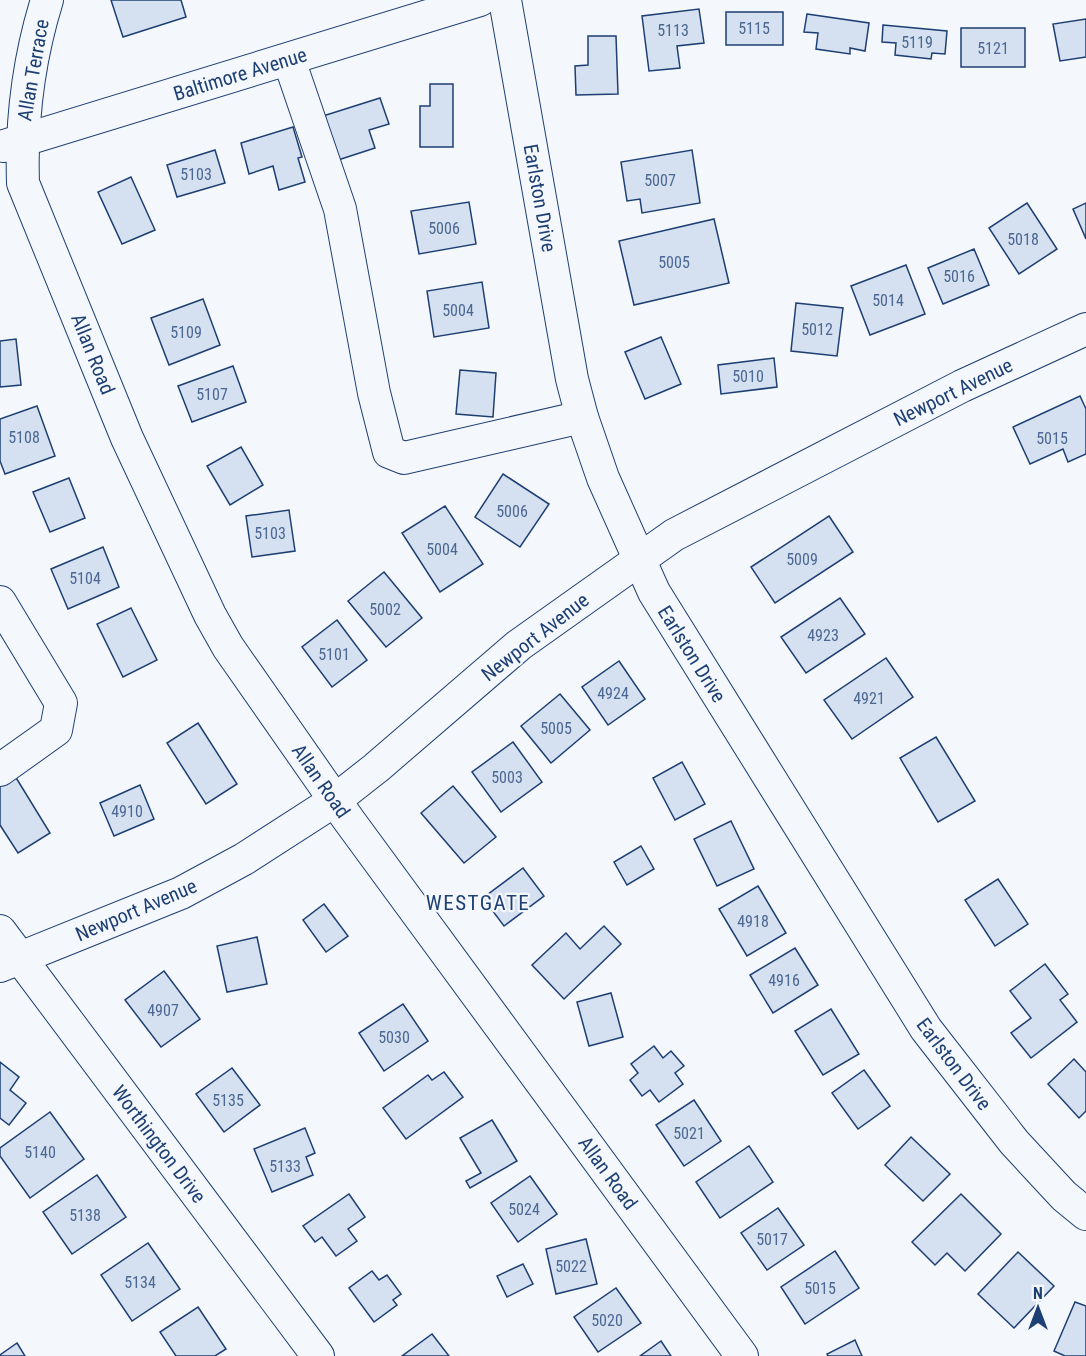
<svg xmlns="http://www.w3.org/2000/svg" width="1086" height="1356" viewBox="0 0 1086 1356" font-family="'Roboto Condensed',sans-serif">
<style>
.building{fill:#d5e0f0;stroke:#1d3f73;stroke-width:1.5}
.lines{fill:none;stroke-linecap:round;stroke-linejoin:round}
.minor-casing{stroke:#1d3f73;stroke-width:34}
.minor{stroke:#f4f7fb;stroke-width:32}
.labels{text-anchor:middle;stroke-width:4.5;stroke-linejoin:round;paint-order:stroke}
.number-label{font-size:16px;fill:#4b6792}
.street-label{font-size:20px;fill:#1d3f73;stroke:#f4f7fb}
.neighbourhood-label{font-size:21px;letter-spacing:1.5px;fill:#1d3f73;stroke:#f4f7fb}
</style>
<rect width="100%" height="100%" fill="#f4f7fb"/>
<!-- building -->
<g class="building">
<path d="M111 0H181L186 17 123 37Z"/>
<path d="M699 9 704 43 677 46 680 68 649 71 642 16Z"/>
<rect x="726" y="12" width="57" height="33"/>
<path d="M807 14 869 23 865 51 850 48V54L816 49 818 33 804 32Z"/>
<path d="M1086 19V57L1060 61 1053 24Z"/>
<path d="M883 25 947 31 945 54 932 53 931 59 895 55 896 43 882 42Z"/>
<rect x="961" y="28" width="64" height="39"/>
<path d="M588 36H616L618 94 576 95 575 66 588 65Z"/>
<path d="M430 84H453V147H420V106H430Z"/>
<path d="M380 98 389 124 369 130 375 148 338 160 323 116Z"/>
<path d="M293 127 302 157 298 158 305 182 279 190 273 166 249 174 241 143Z"/>
<path d="M215 150 225 183 177 197 167 165Z"/>
<path d="M692 150 700 203 642 213 640 199 627 201 621 162Z"/>
<path d="M131 177 155 230 122 244 98 192Z"/>
<path d="M469 202 476 244 419 254 411 211Z"/>
<path d="M1027 203 1057 249 1019 274 989 228Z"/>
<path d="M1086 203V239L1073 209Z"/>
<path d="M714 219 729 283 634 305 619 241Z"/>
<path d="M974 249 989 285 943 304 928 268Z"/>
<path d="M906 265 925 314 870 335 851 286Z"/>
<path d="M482 282 489 328 434 337 427 291Z"/>
<path d="M203 299 220 345 169 365 151 318Z"/>
<path d="M796 303 843 308 837 356 791 351Z"/>
<path d="M661 337 681 384 645 399 625 352Z"/>
<path d="M16 339 21 385 0 387V341Z"/>
<path d="M774 358 777 387 721 394 718 365Z"/>
<path d="M233 366 246 402 192 422 178 386Z"/>
<path d="M460 370 496 373 493 417 456 414Z"/>
<path d="M1080 396 1086 409V454L1068 462 1063 449 1030 464 1013 427Z"/>
<path d="M37 406 55 456 5 474 0 461V419Z"/>
<path d="M241 447 263 485 230 505 207 466Z"/>
<path d="M503 474 549 504 520 547 475 517Z"/>
<path d="M69 478 85 518 50 532 33 492Z"/>
<path d="M445 506 483 564 440 592 402 533Z"/>
<path d="M289 510 295 551 252 557 246 516Z"/>
<path d="M829 516 853 552 775 603 751 567Z"/>
<path d="M103 547 119 587 68 609 51 569Z"/>
<path d="M384 572 422 618 386 647 348 601Z"/>
<path d="M840 598 865 634 806 673 781 637Z"/>
<path d="M131 608 157 660 123 677 97 624Z"/>
<path d="M337 620 367 660 332 687 302 647Z"/>
<path d="M886 658 913 697 852 739 824 700Z"/>
<path d="M619 661 645 699 608 725 582 687Z"/>
<path d="M560 694 590 730 551 763 521 726Z"/>
<path d="M198 723 237 784 206 804 167 743Z"/>
<path d="M936 737 975 801 938 822 900 758Z"/>
<path d="M513 742 542 782 501 812 472 772Z"/>
<path d="M682 762 705 804 675 820 653 778Z"/>
<path d="M15 776 50 833 18 853 0 825V785Z"/>
<path d="M140 785 154 819 114 836 100 803Z"/>
<path d="M453 786 496 837 464 863 421 813Z"/>
<path d="M731 821 754 869 717 886 694 839Z"/>
<path d="M641 846 654 869 627 885 614 862Z"/>
<path d="M523 868 544 896 504 926 483 898Z"/>
<path d="M998 879 1028 924 995 946 965 900Z"/>
<path d="M758 886 786 933 747 956 719 909Z"/>
<path d="M324 904 348 936 326 952 303 920Z"/>
<path d="M604 926 621 944 564 999 532 965 566 933 580 949Z"/>
<path d="M257 937 267 984 227 992 217 946Z"/>
<path d="M795 948 818 985 773 1013 750 975Z"/>
<path d="M1045 964 1068 994 1060 1000 1077 1022 1031 1058 1011 1033 1031 1018 1010 991Z"/>
<path d="M164 971 200 1019 161 1047 125 1000Z"/>
<path d="M611 993 623 1037 589 1046 577 1002Z"/>
<path d="M403 1004 428 1041 384 1071 359 1033Z"/>
<path d="M831 1009 859 1054 823 1075 795 1031Z"/>
<path d="M654 1046 663 1058 671 1051 684 1066 675 1073 683 1084 659 1102 650 1090 642 1096 630 1080 638 1073 631 1064Z"/>
<path d="M1074 1059 1086 1072V1111L1079 1118 1048 1084Z"/>
<path d="M0 1062 19 1077 10 1090 26 1103 9 1125 0 1118Z"/>
<path d="M232 1068 260 1105 224 1132 196 1094Z"/>
<path d="M864 1070 890 1106 858 1129 832 1093Z"/>
<path d="M444 1072 463 1097 406 1139 383 1108 428 1075 432 1080Z"/>
<path d="M694 1100 721 1141 684 1166 656 1125Z"/>
<path d="M50 1112 84 1159 30 1198 0 1156V1148Z"/>
<path d="M492 1120 517 1161 470 1188 466 1181 481 1173 460 1138Z"/>
<path d="M305 1128 315 1153 306 1157 313 1175 272 1192 254 1149Z"/>
<path d="M911 1137 950 1174 923 1201 885 1165Z"/>
<path d="M749 1146 773 1182 720 1218 696 1182Z"/>
<path d="M97 1175 126 1217 72 1254 43 1212Z"/>
<path d="M530 1176 557 1214 518 1242 491 1203Z"/>
<path d="M349 1194 365 1217 348 1229 357 1241 336 1256 322 1237 315 1242 303 1226Z"/>
<path d="M961 1194 1001 1234 965 1271 947 1253 935 1265 912 1242Z"/>
<path d="M778 1208 804 1245 767 1270 741 1233Z"/>
<path d="M586 1239 597 1284 556 1294 546 1249Z"/>
<path d="M148 1243 180 1289 132 1321 101 1275Z"/>
<path d="M835 1251 859 1288 805 1324 781 1287Z"/>
<path d="M1018 1252 1054 1286 1014 1328 978 1294Z"/>
<path d="M523 1264 533 1284 507 1297 497 1276Z"/>
<path d="M372 1271 379 1280 387 1275 401 1294 393 1300 397 1305 374 1322 349 1288Z"/>
<path d="M616 1288 641 1323 598 1352 574 1317Z"/>
<path d="M1075 1302 1086 1306V1356H1065L1054 1351Z"/>
<path d="M198 1307 226 1349 215 1356H176L160 1332Z"/>
<path d="M432 1334 449 1356H402Z"/>
<path d="M855 1340 862 1356H828L827 1354Z"/>
<path d="M661 1341 671 1356H640Z"/>
<path d="M17 1343 25 1356H0V1355Z"/>
</g>
<g class="lines">
<defs>
<g id="minor">
<path d="M47 0C29 58 21 122 23 183L127 438 210 615 228 647 348 819 742 1356"/>
<path d="M505 0 572 379 582 417 603 478 654 592 926 1029 1014 1142 1064 1196 1086 1214"/>
<path d="M289 60 340 209 374 393 389 452 404 458 582 417"/>
<path d="M4 146 480 0"/>
<path d="M0 602 61 703 56 730 0 770"/>
<path d="M0 931 318 1356"/>
<path d="M0 966 181 893 244 859 334 801 376 768 519 645 674 535 962 386 1086 329"/>
</g>
</defs>
<!-- minor casing -->
<use href="#minor" class="minor-casing"/>
<!-- minor -->
<use href="#minor" class="minor"/>
</g>
<g class="labels">
<!-- number labels -->
<g class="number-label">
<text x="754" y="34">5115</text>
<text x="673" y="36">5113</text>
<text x="917" y="48">5119</text>
<text x="993" y="54">5121</text>
<text x="196" y="180">5103</text>
<text x="660" y="186">5007</text>
<text x="444" y="234">5006</text>
<text x="1023" y="245">5018</text>
<text x="674" y="268">5005</text>
<text x="959" y="282">5016</text>
<text x="888" y="306">5014</text>
<text x="458" y="316">5004</text>
<text x="817" y="335">5012</text>
<text x="186" y="338">5109</text>
<text x="748" y="382">5010</text>
<text x="212" y="400">5107</text>
<text x="24" y="443">5108</text>
<text x="1052" y="444">5015</text>
<text x="512" y="517">5006</text>
<text x="270" y="539">5103</text>
<text x="442" y="555">5004</text>
<text x="802" y="565">5009</text>
<text x="85" y="584">5104</text>
<text x="385" y="615">5002</text>
<text x="823" y="641">4923</text>
<text x="334" y="660">5101</text>
<text x="613" y="699">4924</text>
<text x="869" y="704">4921</text>
<text x="556" y="734">5005</text>
<text x="507" y="783">5003</text>
<text x="127" y="817">4910</text>
<text x="753" y="927">4918</text>
<text x="784" y="986">4916</text>
<text x="163" y="1016">4907</text>
<text x="394" y="1043">5030</text>
<text x="228" y="1106">5135</text>
<text x="689" y="1139">5021</text>
<text x="40" y="1158">5140</text>
<text x="285" y="1172">5133</text>
<text x="524" y="1215">5024</text>
<text x="85" y="1221">5138</text>
<text x="772" y="1245">5017</text>
<text x="571" y="1272">5022</text>
<text x="140" y="1288">5134</text>
<text x="820" y="1294">5015</text>
<text x="607" y="1326">5020</text>
</g>
<!-- street labels -->
<g class="street-label">
<text transform="translate(33 70) rotate(-80)" y="7">Allan Terrace</text>
<text transform="translate(240 74) rotate(-17)" y="7">Baltimore Avenue</text>
<text transform="translate(540 198) rotate(80)" y="7">Earlston Drive</text>
<text transform="translate(93 354) rotate(68)" y="7">Allan Road</text>
<text transform="translate(953 392) rotate(-26)" y="7">Newport Avenue</text>
<text transform="translate(535 637) rotate(-38)" y="7">Newport Avenue</text>
<text transform="translate(692 654) rotate(58)" y="7">Earlston Drive</text>
<text transform="translate(321 781) rotate(55)" y="7">Allan Road</text>
<text transform="translate(136 910) rotate(-23)" y="7">Newport Avenue</text>
<text transform="translate(954 1064) rotate(53)" y="7">Earlston Drive</text>
<text transform="translate(159 1144) rotate(53)" y="7">Worthington Drive</text>
<text transform="translate(608 1173) rotate(54)" y="7">Allan Road</text>
</g>
<!-- neighbourhood labels -->
<g class="neighbourhood-label">
<text x="478" y="910">WESTGATE</text>
</g>
</g>
<!-- north arrow -->
<g transform="translate(1038 1308)" stroke="#f4f7fb" stroke-width="4.5" paint-order="stroke">
<path d="M0-4.5L10 22L0 15L-10 22Z" fill="#1d3f73"/>
<text y="-9" font-size="16" font-weight="bold" text-anchor="middle" fill="#1d3f73">N</text>
</g>
</svg>
